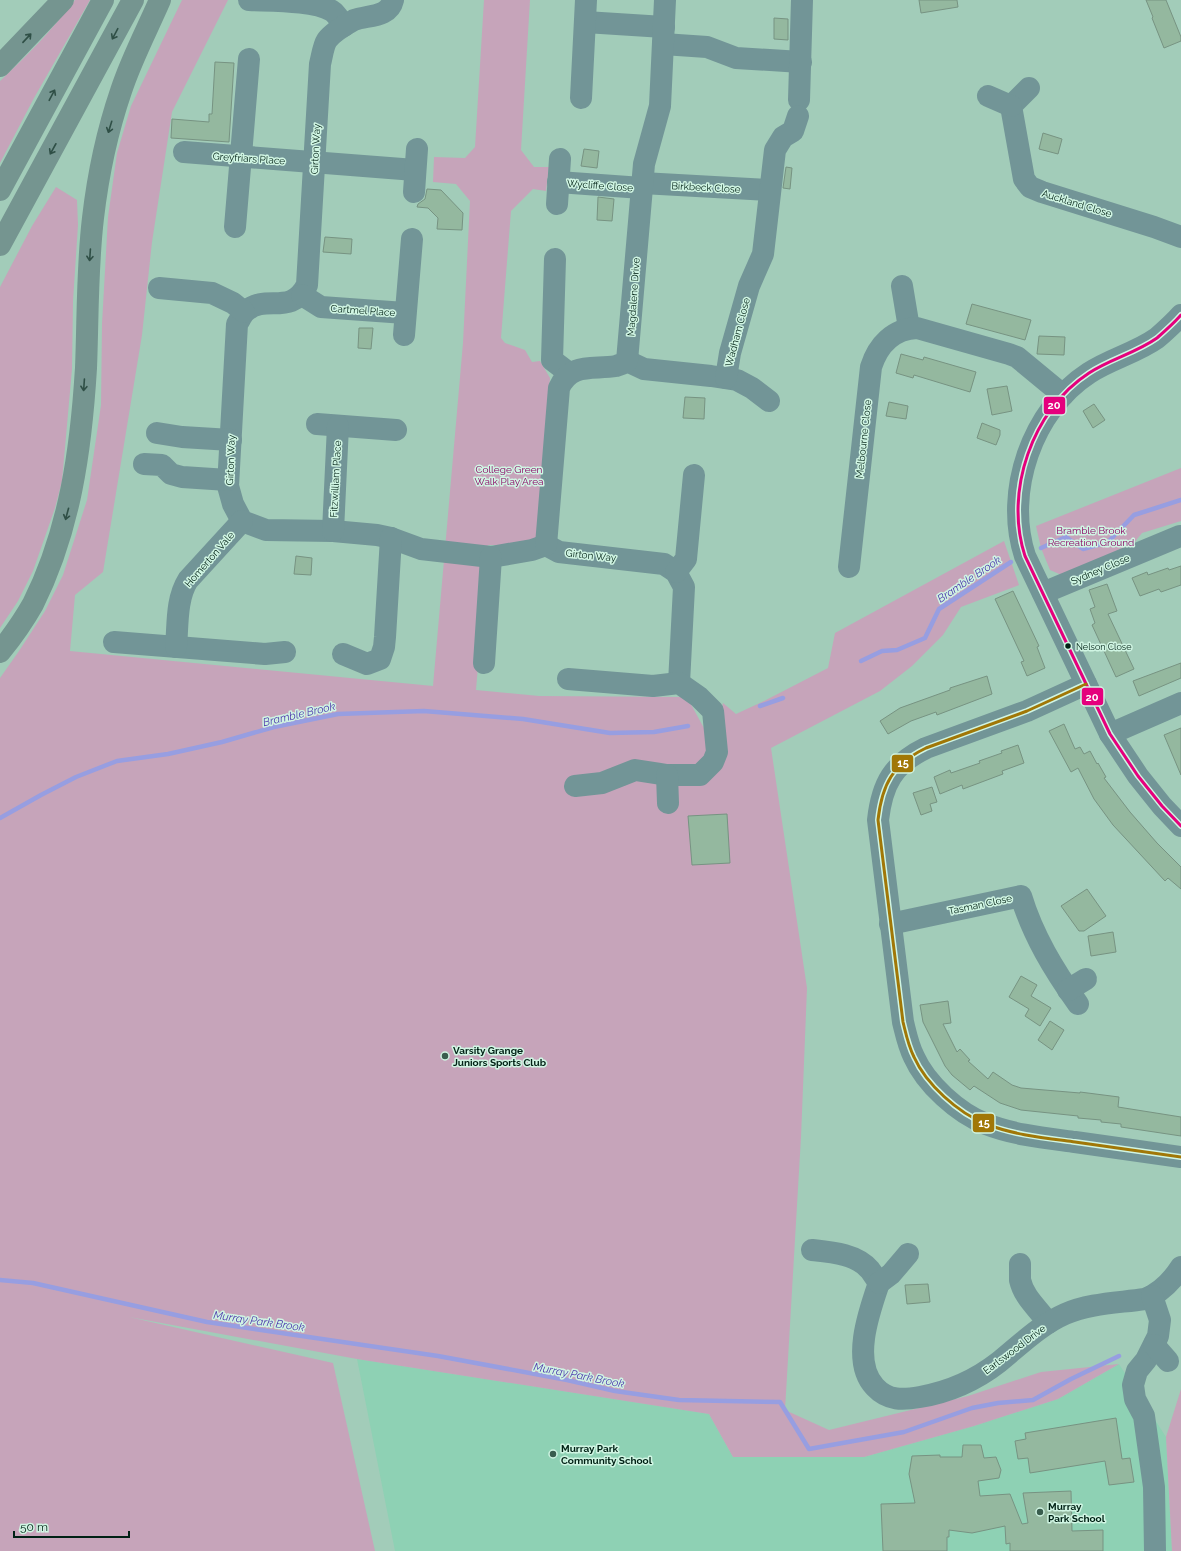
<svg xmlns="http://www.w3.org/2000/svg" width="1181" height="1551" viewBox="0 0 1181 1551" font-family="Raleway,sans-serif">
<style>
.built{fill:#8ed1b4}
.green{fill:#c6a4ba}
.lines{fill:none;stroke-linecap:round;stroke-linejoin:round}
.stream{stroke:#979ee1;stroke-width:4.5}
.building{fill:#94b89f;stroke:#779382}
.minor{stroke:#729597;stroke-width:22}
.highway{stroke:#759590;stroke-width:22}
.bus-1-casing{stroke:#d0f5e3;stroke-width:6}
.bus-2-casing{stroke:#d0f5e3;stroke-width:6}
.bus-1{stroke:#e5007d;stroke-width:3}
.bus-2{stroke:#a17707;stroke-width:3}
.oneway{stroke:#2f4f46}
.bus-dot{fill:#002115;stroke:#d0f5e3;stroke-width:1.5}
.poi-dot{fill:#395d4e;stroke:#d0f5e3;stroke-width:1.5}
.labels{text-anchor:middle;stroke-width:3;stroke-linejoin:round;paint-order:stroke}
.bus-label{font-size:9px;fill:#002115;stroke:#d0f5e3;text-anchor:start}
.street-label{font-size:10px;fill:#002115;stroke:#d0f5e3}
.park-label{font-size:10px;fill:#8a0163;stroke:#d0f5e3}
.poi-label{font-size:10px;font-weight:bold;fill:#002115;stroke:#d0f5e3;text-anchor:start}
.water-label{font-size:11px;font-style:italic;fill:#4d36ac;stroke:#d0f5e3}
.line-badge{stroke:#d0f5e3;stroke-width:1.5}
.badge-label{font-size:11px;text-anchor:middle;font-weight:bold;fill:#fff}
</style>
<rect width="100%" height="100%" fill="#a2ccb9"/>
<!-- built -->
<path class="built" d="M357 1359 709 1414 733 1457H864L974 1426 1058 1399 1119 1364 1166 1437 1172 1551H395Z"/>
<!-- green -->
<g class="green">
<path d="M75 0H90L34 98 0 163V81C27 56 52 30 75 0Z"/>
<path d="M182 0H228L172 112 152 242 142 335 103 572 75 595 70 651 433 686 463 343 470 201 456 184 433 182 434 157 465 158 475 147 484 0H530L521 150 534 167H549L546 191 533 189 511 211 501 338 505 343 525 350 532 362 540 361 550 378 538 536 528 545H488L476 690 539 696 687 697 705 730 716 731 723 703 736 714 764 701 828 668 835 633 1004 541 1019 585 961 607 943 635 912 666 880 691 771 748 807 988 801 1137 785 1410 829 1430 968 1396 1041 1372 1119 1364 1058 1399 974 1426 864 1457H733L709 1414 357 1359 129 1317 333 1363 375 1551H0V678L19 651 45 611 63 575 87 500 101 405 102 324 108 217 117 153 131 106Z"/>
<path d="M56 187 77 200 78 225 73 301 72 369 62 481 55 508 33 571 18 601 0 628V287L32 226Z"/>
<path d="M1181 468V521L1142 533 1125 554 1064 576 1050 570 1041 548 1036 526Z"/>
<path d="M1181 1389V1551H1172L1166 1437Z"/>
</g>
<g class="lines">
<!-- stream -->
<g class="stream">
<path d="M1041 548 1066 537 1083 549 1108 542 1134 515 1181 500"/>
<path d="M861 661 882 651 897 650 925 638 939 609 1011 562"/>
<path d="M760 706 783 698"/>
<path d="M0 818 41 795 76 777 117 761 168 754 222 742 274 727 338 714 424 711 523 719 610 733 654 732 688 726"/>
<path d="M0 1280 33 1283 207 1322 438 1356 567 1380 615 1391 679 1400 780 1402 809 1449 904 1432 972 1408 998 1403 1033 1400 1071 1379 1119 1356"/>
</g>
</g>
<!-- building -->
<g class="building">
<path d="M919 0H957L958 7 921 13Z"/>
<path d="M1146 0H1166L1181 37V41L1164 48 1152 18 1153 17Z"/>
<path d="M774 18 788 19V40L774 39Z"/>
<path d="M215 62 234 63 229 142 171 138 172 119 209 122V114H212Z"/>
<path d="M1043 133 1062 139 1058 154 1039 149Z"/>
<path d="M584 149 599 151 597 168 581 166Z"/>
<path d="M786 167 792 168 790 189 783 188Z"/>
<path d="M427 189 441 190 463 213 462 230 437 229 438 218 428 208 417 207 418 204 425 199Z"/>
<path d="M598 197 614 199 612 221 597 220Z"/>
<path d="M325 237 352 239 351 254 323 252Z"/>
<path d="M972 304 1031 320 1025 340 966 324Z"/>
<path d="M359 328H373L371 349 358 348Z"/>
<path d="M1039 336 1065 337 1064 355 1037 354Z"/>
<path d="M901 354 923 360 924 357 976 372 970 392 914 375 913 378 896 373Z"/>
<path d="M1007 386 1012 411 992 415 987 389Z"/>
<path d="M685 397 705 398 704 419 683 418Z"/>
<path d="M889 402 908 406 906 419 886 416Z"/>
<path d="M1094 404 1105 420 1093 428 1083 411Z"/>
<path d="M982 423 1000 430V435L996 445 977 438Z"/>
<path d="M296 556 312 558 311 575 294 574Z"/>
<path d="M1181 566V585L1161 592 1159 589 1140 596 1132 578 1147 572 1148 575 1168 568 1169 570Z"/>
<path d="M1107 584 1117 611 1108 614 1134 669 1116 677 1092 625 1095 623 1090 609 1095 607 1089 590Z"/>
<path d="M1013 591 1039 646 1037 647 1045 668 1027 676 1021 662 1024 661 995 599Z"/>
<path d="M1181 663V678L1139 696 1133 681Z"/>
<path d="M987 676 992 694 937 715 936 712 911 721 888 734 880 721 900 708 950 690V688Z"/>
<path d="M1064 724 1075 749 1080 747 1084 754 1090 751 1097 764 1098 763 1106 777 1104 778 1130 812 1157 843 1181 867V889L1168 878 1165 881 1113 825 1094 799 1078 768 1071 772 1049 731Z"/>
<path d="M1181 728V775L1164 735Z"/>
<path d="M1018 745 1024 763 1002 771 1003 774 963 789 962 785 940 794 934 777 950 770 951 773 980 763 979 761 1002 753 1001 751Z"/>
<path d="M932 787 937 802 930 804 932 811 921 815 913 793Z"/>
<path d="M727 814 730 863 692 865 688 816Z"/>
<path d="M1087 889 1106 916 1084 931H1079L1061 906Z"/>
<path d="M1113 932 1116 952 1091 956 1088 936Z"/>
<path d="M1021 976 1037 985 1031 996 1051 1008 1040 1026 1025 1016 1029 1009 1009 997Z"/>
<path d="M948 1001 951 1023 943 1024 957 1052 960 1049 970 1060 968 1061 988 1079 993 1072 1012 1085 1021 1088 1080 1093V1092L1119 1097 1118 1107 1181 1117V1136L1121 1127V1124L1101 1122V1120L1078 1118V1116L1021 1110 1000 1103 974 1086 970 1090 952 1075 945 1066 923 1022 920 1005Z"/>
<path d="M1050 1021 1064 1030 1052 1050 1038 1040Z"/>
<path d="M928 1284 930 1302 907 1304 905 1285Z"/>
<path d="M1116 1418 1122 1459 1130 1458 1134 1482 1109 1485 1105 1461 1030 1473 1028 1458 1018 1459 1015 1441 1026 1439 1025 1433Z"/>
<path d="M963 1445H981L984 1458 996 1457 1001 1470 999 1478 978 1481 980 1496 1010 1494 1022 1524 1028 1523 1023 1493 1071 1491 1072 1531 1103 1530V1551H1010V1543L1006 1544 1005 1526 972 1533 949 1530V1537H947V1551H883L881 1504 915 1503 909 1474 912 1456 940 1455V1457H962Z"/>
</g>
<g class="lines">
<!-- minor -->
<g class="minor">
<path d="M249 0C270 1 315 0 332 11 337 14 340 21 344 26"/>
<path d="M393 0C389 18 367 15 354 20 345 25 333 32 327 40 323 46 322 57 320 64L307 285C290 317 267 293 246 311 242 314 240 320 237 324L228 486 233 504 242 521 266 530 333 531 377 535 391 538 421 549 491 557 532 550 546 545 559 552 664 564 676 572 684 587 679 683"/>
<path d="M585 22 664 27"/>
<path d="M663 44 707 47 736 58 801 62"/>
<path d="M1029 88 1011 106 1024 179 1030 187 1042 192 1154 227 1181 237"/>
<path d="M988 96 1011 106"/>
<path d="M581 98 586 0"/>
<path d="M799 100 802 0"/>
<path d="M184 152 415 170"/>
<path d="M558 182 642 188"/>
<path d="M642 183 770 190"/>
<path d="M414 192 417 149"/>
<path d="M557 204 560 159"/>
<path d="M235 227 249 59"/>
<path d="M555 259 552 360 569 373"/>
<path d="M902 286 909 328"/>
<path d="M159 288 212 293 233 303 244 312"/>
<path d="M302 295 321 307 405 313"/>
<path d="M1181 315C1174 323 1165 331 1157 338 1136 353 1110 359 1089 373 1032 410 1004 492 1025 556L1110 734 1138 776 1162 806 1181 826"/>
<path d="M404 335 412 239"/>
<path d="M627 361 644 369 711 376 737 380 752 388 769 401"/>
<path d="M726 378 730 353 749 286 763 254 775 150 783 137 793 131 798 116"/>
<path d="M317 424 396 430"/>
<path d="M157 433 182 437 231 440"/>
<path d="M144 464 162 465 171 474 182 477 228 480"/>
<path d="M333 531 338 426"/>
<path d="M546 545 559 388C571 362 593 370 616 366 620 365 624 363 627 361L644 164 660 106 665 0"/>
<path d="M849 567 871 367C878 345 893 329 917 328L1009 354 1017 357 1063 395"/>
<path d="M676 572 686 559 694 475"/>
<path d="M1043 593 1180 536"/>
<path d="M114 642 265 654 285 652"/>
<path d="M176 647C178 625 176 599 188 580L242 521"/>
<path d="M343 654 367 664 380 659 384 647 385 637 391 538"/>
<path d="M484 663 491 557"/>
<path d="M568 679 653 686 679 683 699 697 713 711 717 752 713 762 700 775H667L635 770 602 783 575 786"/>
<path d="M1086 684 1027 711 926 748C893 764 882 784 878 820L903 1022C906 1034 908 1045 914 1057 926 1084 958 1113 986 1124 1014 1135 1045 1138 1075 1142 1110 1147 1146 1152 1181 1157"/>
<path d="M1110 734 1181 703"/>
<path d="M667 775 668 803"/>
<path d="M890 924 1021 896C1033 936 1054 970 1078 1004"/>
<path d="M1068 990 1086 979"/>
<path d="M812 1250C831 1252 857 1254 870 1270 873 1274 876 1279 879 1283"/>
<path d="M1020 1264C1020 1270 1020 1275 1020 1280 1024 1298 1039 1309 1048 1323"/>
<path d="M879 1283C869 1312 851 1362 875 1387 888 1401 903 1400 920 1397 949 1392 976 1380 999 1362 1020 1345 1040 1325 1065 1314 1090 1303 1118 1303 1145 1299 1160 1293 1172 1281 1181 1267"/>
<path d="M879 1283 891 1274 908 1254"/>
<path d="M1152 1296 1160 1320 1158 1336 1146 1360 1137 1371 1133 1385 1135 1399 1144 1416 1154 1487 1155 1551"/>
<path d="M1154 1345 1168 1361"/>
</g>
<!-- highway -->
<g class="highway">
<path d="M0 66 63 0"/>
<path d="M0 190 103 0"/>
<path d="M0 245 133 0"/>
<path d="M0 652C12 637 24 620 33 604 70 530 81 450 86 368 88 318 87 268 93 218 98 175 107 132 121 91 131 60 147 30 160 0"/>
</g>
<defs>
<path id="bus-1" d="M1181 315C1174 323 1165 331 1157 338 1136 353 1110 359 1089 373 1032 410 1004 492 1025 556L1110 734 1138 776 1162 806 1181 826"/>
<path id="bus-2" d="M1086 684 1027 711 926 748C893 764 882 784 878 820L903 1022C906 1034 908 1045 914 1057 926 1084 958 1113 986 1124 1014 1135 1045 1138 1075 1142 1110 1147 1146 1152 1181 1157"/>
</defs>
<!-- bus-1 casing -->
<use href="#bus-1" class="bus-1-casing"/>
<!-- bus-2 casing -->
<use href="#bus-2" class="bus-2-casing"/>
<!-- bus-1 -->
<use href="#bus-1" class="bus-1"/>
<!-- bus-2 -->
<use href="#bus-2" class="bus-2"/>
</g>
<!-- one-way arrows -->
<defs><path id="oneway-shaft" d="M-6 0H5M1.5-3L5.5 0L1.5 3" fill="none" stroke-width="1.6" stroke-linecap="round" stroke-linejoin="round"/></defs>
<g class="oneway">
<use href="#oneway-shaft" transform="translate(115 34) rotate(118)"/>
<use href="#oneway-shaft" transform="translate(27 38) rotate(-47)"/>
<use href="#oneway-shaft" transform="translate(52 95) rotate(-62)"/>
<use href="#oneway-shaft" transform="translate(110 127) rotate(107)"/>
<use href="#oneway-shaft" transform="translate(53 149) rotate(119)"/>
<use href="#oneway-shaft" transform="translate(90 255) rotate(94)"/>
<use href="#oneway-shaft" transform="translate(84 385) rotate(94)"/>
<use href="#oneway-shaft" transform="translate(67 514) rotate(105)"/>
</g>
<!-- markers -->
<circle class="bus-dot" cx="1068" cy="646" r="3.5"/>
<g class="poi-dot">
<circle cx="445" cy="1056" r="4"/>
<circle cx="553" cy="1454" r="4"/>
<circle cx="1040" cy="1512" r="4"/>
</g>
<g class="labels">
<!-- bus labels -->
<g class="bus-label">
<text x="1076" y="650">Nelson Close</text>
</g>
<!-- street labels -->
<g class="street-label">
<text transform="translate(315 149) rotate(-87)" y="4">Girton Way</text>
<text transform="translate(249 158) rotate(4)" y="4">Greyfriars Place</text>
<text transform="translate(600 185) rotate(4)" y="4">Wycliffe Close</text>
<text transform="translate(706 187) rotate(3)" y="4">Birkbeck Close</text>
<text transform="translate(1077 203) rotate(17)" y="4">Auckland Close</text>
<text transform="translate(633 297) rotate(-86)" y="4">Magdalene Drive</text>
<text transform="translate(363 310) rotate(4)" y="4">Cartmel Place</text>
<text transform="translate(737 332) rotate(-75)" y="4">Wadham Close</text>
<text transform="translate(863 439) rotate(-84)" y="4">Melbourne Close</text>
<text transform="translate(230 460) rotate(-88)" y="4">Girton Way</text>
<text transform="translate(335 479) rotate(-87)" y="4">Fitzwilliam Place</text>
<text transform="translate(591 555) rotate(6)" y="4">Girton Way</text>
<text transform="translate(209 559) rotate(-49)" y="4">Homerton Vale</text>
<text transform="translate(1100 569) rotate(-23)" y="4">Sydney Close</text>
<text transform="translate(980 904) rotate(-12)" y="4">Tasman Close</text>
<text transform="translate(1014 1349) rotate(-37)" y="4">Earlswood Drive</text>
</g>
<!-- park labels -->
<g class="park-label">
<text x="509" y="473">College Green<tspan x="509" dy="12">Walk Play Area</tspan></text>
<text x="1091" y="534">Bramble Brook<tspan x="1091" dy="12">Recreation Ground</tspan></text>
</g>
<!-- poi labels -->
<g class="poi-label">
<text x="453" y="1054">Varsity Grange<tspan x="453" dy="12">Juniors Sports Club</tspan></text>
<text x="561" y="1452">Murray Park<tspan x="561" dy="12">Community School</tspan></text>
<text x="1048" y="1510">Murray<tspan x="1048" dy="12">Park School</tspan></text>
</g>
<!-- water labels -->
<g class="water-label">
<text transform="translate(969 579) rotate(-34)" y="4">Bramble Brook</text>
<text transform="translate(299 714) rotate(-13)" y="4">Bramble Brook</text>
<text transform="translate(259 1321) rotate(8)" y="4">Murray Park Brook</text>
<text transform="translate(579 1375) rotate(11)" y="4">Murray Park Brook</text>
</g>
</g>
<g class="line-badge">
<rect x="1043" y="396" width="23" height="19" rx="4" fill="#e5007d"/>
<rect x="1081" y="687" width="23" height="19" rx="4" fill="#e5007d"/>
<rect x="891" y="754" width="23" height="19" rx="4" fill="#a17707"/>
<rect x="972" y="1113" width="23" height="20" rx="4" fill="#a17707"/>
</g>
<g class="badge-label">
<text x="1054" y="409">20</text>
<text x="1092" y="701">20</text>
<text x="903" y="767">15</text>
<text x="984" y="1127">15</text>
</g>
<!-- scale -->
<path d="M14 1531v6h115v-6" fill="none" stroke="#002115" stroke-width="2"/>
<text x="20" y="1531" font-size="12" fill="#002115" stroke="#d0f5e3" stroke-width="3" paint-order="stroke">50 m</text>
</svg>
